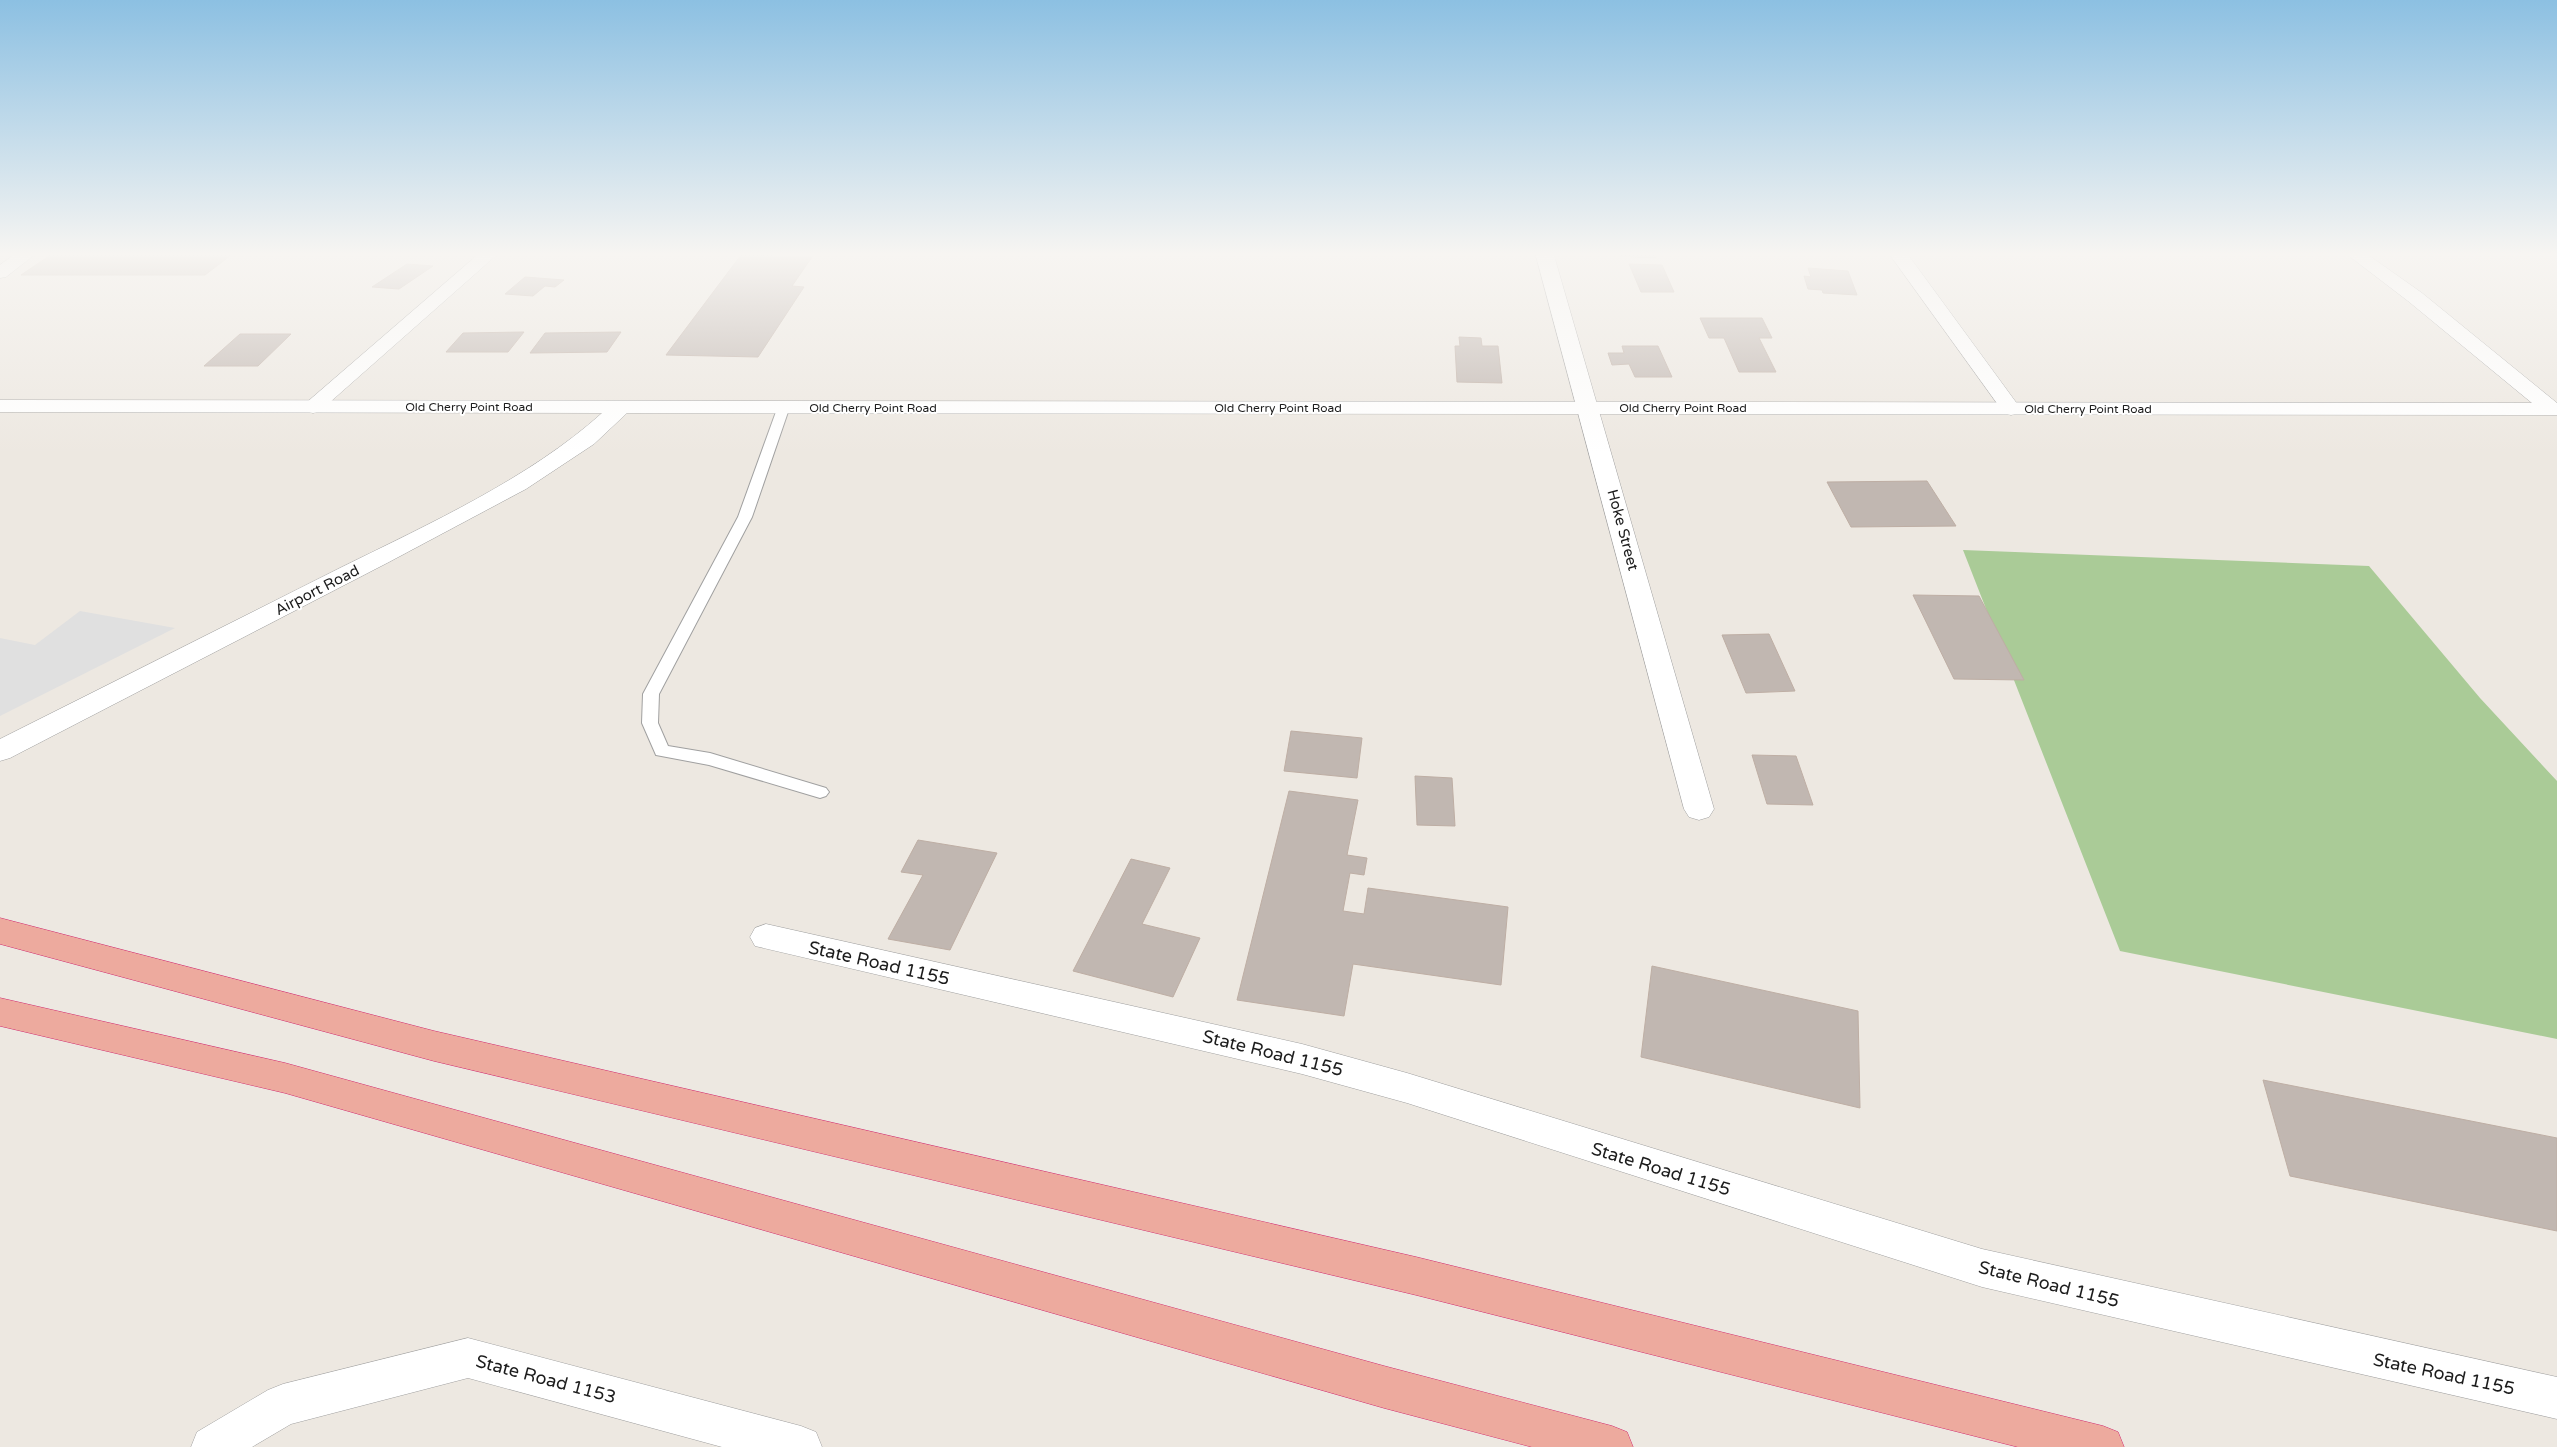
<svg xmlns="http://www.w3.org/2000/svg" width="2557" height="1447" viewBox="0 0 2557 1447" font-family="'Varela Round',sans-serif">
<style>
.forest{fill:#aacb97}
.parking{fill:#e0e0e0}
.building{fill:#c1b7b1;stroke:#beaea4}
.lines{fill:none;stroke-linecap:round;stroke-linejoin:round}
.service-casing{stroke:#a0a0a0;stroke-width:2}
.minor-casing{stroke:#a0a0a0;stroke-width:1}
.tertiary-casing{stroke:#a0a0a0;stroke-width:1}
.trunk-casing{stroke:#d02a6f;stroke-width:1}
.service{fill:#fff;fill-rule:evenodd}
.minor{fill:#fff;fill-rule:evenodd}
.tertiary{fill:#fff;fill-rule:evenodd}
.trunk{fill:#edaa9e;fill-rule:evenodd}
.labels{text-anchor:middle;stroke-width:4;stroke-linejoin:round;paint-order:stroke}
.far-street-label{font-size:12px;fill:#1c1c1c;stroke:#fff}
.street-label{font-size:15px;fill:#1c1c1c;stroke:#fff}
.near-street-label{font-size:18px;fill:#1c1c1c;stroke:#fff}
</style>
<rect width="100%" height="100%" fill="#ede8e1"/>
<!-- forest -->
<path class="forest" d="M1963 550 2369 566 2480 698 2557 781V1039L2120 951Z"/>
<!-- parking -->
<path class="parking" d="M80 611 175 628 0 716V638L35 645Z"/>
<!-- building -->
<g class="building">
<path d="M55 252H235L205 275H21Z"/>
<path d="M1620 252H1655L1656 258 1620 256Z"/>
<path d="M1798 252H1831L1832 254H1799Z"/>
<path d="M741 255 812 257 792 286 804 287 758 357 666 355Z"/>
<path d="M407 264 433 266 399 289 372 287Z"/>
<path d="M1629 264 1662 265 1674 292H1641Z"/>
<path d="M1808 268 1848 271 1857 295 1823 293 1822 290 1808 289 1804 276 1811 277Z"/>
<path d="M525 277 564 280 555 287 545 286 533 296 505 294Z"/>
<path d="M1700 318H1762L1772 338H1759L1776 372H1739L1724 338H1709Z"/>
<path d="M524 332 508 352H446L463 333Z"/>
<path d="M621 332 607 352 530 353 545 333Z"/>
<path d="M240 334H291L258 366H204Z"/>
<path d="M1459 337 1481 338 1482 346H1498L1502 383 1457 382 1455 346H1460Z"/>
<path d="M1622 346H1658L1672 377H1635L1629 364 1612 365 1608 353H1624Z"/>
<path d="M1927 481 1956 526 1851 527 1827 482Z"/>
<path d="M1913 595 1979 596 2024 680 1954 679Z"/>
<path d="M1769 634 1795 691 1746 693 1722 635Z"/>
<path d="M1291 731 1362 738 1357 778 1284 771Z"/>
<path d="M1752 755 1796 756 1813 805 1767 804Z"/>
<path d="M1415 776 1452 778 1455 826 1417 825Z"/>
<path d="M1289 791 1358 800 1347 855 1367 858 1364 875 1350 873 1343 911 1364 914 1368 888 1508 907 1501 985 1353 964 1344 1016 1237 1000Z"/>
<path d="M918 840 997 853 950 950 888 939 923 875 901 872Z"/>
<path d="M1131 859 1170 868 1142 924 1200 938 1173 997 1073 971Z"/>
<path d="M1652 966 1858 1011 1860 1108 1641 1057Z"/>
<path d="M2263 1080 2557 1138V1231L2290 1176Z"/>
</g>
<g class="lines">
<defs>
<path id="service" d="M783 405 789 409 752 517 659 694 658 723 668 746 710 753 826 788 829 792 826 796 820 798 709 765 656 755 642 723 643 694 738 517 777 409Z"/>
<g id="minor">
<path d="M18 252H38L6 277 0 278V265Z"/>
<path d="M481 252H500L320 411 313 413 306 411 303 407 306 403Z"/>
<path d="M1535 252H1553L1714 809 1709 817 1699 820 1689 817 1684 809Z"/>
<path d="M1888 252H1906L2018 405 2021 409 2018 413 2011 415 2004 413Z"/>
<path d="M2344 252H2364L2422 293 2557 403V414L2544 413 2408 301Z"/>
</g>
<g id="tertiary">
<path d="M0 400 2557 403V415L627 413 594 444 526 489 389 562 10 758 0 761V739C114 682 228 624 342 567 429 524 530 478 602 413L0 412Z"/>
<path d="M766 924 1302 1044 1407 1073 1982 1249 2557 1377V1419L1982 1287 1407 1103 1302 1074 755 946 750 937 755 928Z"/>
<path d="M468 1338 801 1426 816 1432 822 1447H722L468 1378 291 1424 252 1447H191L197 1432 268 1390 283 1384Z"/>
</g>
<g id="trunk">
<path d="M0 918 434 1031 1416 1257 2103 1426 2118 1432 2124 1447H2018L1416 1295 434 1061 0 944Z"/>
<path d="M0 998 285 1063 1384 1366 1612 1426 1627 1432 1633 1447H1532L1384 1408 285 1093 0 1026Z"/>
</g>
</defs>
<!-- service casing -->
<use href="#service" class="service-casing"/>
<!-- minor casing -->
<use href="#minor" class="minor-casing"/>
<!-- tertiary casing -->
<use href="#tertiary" class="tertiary-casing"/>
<!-- trunk casing -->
<use href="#trunk" class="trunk-casing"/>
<!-- service -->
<use href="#service" class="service"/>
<!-- minor -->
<use href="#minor" class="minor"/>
<!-- tertiary -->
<use href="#tertiary" class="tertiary"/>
<!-- trunk -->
<use href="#trunk" class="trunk"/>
</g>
<!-- sky -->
<linearGradient id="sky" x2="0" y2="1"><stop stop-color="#8cc0e2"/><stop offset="0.56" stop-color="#f7f5f2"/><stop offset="1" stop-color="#f7f5f2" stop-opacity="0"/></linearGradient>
<rect width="2557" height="454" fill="url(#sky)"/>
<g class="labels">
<!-- far-street labels -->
<g class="far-street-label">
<text x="469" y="411">Old Cherry Point Road</text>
<text x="873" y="412">Old Cherry Point Road</text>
<text x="1278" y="412">Old Cherry Point Road</text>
<text x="1683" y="412">Old Cherry Point Road</text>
<text x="2088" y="413">Old Cherry Point Road</text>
</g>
<!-- street labels -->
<g class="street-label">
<text transform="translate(1623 530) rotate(75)" y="5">Hoke Street</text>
<text transform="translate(317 590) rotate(-27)" y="5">Airport Road</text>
</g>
<!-- near-street labels -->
<g class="near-street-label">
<text transform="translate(879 963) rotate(13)" y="6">State Road 1155</text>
<text transform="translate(1273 1053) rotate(14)" y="6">State Road 1155</text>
<text transform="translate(1661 1169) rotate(17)" y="6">State Road 1155</text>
<text transform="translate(2049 1284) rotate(14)" y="6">State Road 1155</text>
<text transform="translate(2444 1374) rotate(12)" y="6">State Road 1155</text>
<text transform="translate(546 1379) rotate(15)" y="6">State Road 1153</text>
</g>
</g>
</svg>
